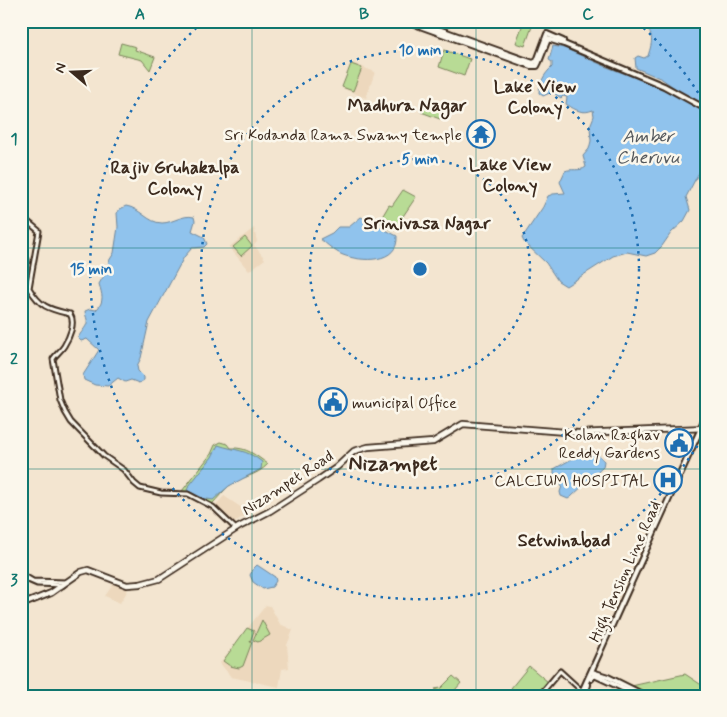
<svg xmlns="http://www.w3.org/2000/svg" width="727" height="717" viewBox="0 0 727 717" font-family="Mynerve,sans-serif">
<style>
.built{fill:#edd8bd}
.green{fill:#b8db95;stroke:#7a825a}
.water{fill:#90c3ed;stroke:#6e869a}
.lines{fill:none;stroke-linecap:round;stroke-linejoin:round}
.tertiary-casing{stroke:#3b2a1e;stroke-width:7}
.secondary-casing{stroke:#3b2a1e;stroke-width:8}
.primary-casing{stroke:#3b2a1e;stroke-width:8}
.tertiary{stroke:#fbf7ec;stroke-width:3}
.secondary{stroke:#fbf7ec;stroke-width:4}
.primary{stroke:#fbf7ec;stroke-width:4.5}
.grid{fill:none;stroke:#0f766e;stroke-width:1;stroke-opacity:0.55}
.ring{fill:none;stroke:#1f6fb2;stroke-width:2.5;stroke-dasharray:2.5 5}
.labels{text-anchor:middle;stroke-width:5;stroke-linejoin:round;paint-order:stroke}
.poi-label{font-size:16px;fill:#3b2a1e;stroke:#fbf7ec;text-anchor:end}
.street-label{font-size:16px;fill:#3b2a1e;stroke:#fbf7ec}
.neighbourhood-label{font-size:18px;font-weight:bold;fill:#3b2a1e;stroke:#fbf7ec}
.water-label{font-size:18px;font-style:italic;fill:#54585c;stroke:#fbf7ec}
.district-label{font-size:21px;font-weight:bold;fill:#3b2a1e;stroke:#fbf7ec}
.centre{fill:#1f6fb2;stroke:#fbf7ec;stroke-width:2.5}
.ring-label{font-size:15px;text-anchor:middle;font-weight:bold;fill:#1f6fb2;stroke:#fbf7ec;stroke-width:5;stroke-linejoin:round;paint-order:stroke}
.neatline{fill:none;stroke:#0f766e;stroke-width:2}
.grid-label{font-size:16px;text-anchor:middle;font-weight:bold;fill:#0f766e}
</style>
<rect width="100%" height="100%" fill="#f3e5d0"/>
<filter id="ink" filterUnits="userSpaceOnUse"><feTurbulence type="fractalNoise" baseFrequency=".02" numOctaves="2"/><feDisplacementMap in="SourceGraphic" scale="10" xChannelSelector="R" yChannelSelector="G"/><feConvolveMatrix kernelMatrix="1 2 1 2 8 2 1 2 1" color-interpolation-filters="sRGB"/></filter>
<g filter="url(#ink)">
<!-- built -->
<g class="built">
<path d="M352 63 375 72 366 98 342 88Z"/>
<path d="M254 228 257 242 254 245 265 259 249 271 229 247Z"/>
<path d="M224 496 245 510 249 515 239 519 233 524 215 506Z"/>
<path d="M114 583 128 590 120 603 105 596Z"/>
<path d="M266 605 270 606 280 624 293 630 287 645 289 668 282 669 279 687 231 677 220 663Z"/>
</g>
<!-- green -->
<g class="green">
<path d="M524 21H534L525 46 516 43Z"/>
<path d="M121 43 136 47 135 50 155 57 150 70 142 60 118 54Z"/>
<path d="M444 50 470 59 464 76 439 67Z"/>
<path d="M351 64 362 68 353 91 342 87Z"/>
<path d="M425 102 443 108 440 119 421 112Z"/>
<path d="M403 190 416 197 393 231 379 222 389 205 392 206Z"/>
<path d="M245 237 252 246 241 256 233 247Z"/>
<path d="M221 442 228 444 231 448C247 447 255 455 268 464 256 477 241 476 229 486 223 491 218 498 212 504L182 491 211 454 215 445Z"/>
<path d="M262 620 270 635 258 642 253 640Z"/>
<path d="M247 628 254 631 250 642H252L243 666 239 668 230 666 223 661Z"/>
<path d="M529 666 548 682 537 696H520L511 688Z"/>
<path d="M685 674 706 688V696H616L618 689Z"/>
<path d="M453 676 461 683 450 696H444L435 689 441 688Z"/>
</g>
<!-- water -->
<g class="water">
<path d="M642 21H706V105L679 91 662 79 636 68 635 58 638 56 644 58 648 56C653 40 654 35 642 21Z"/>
<path d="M553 46 564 48 607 67 652 84 699 106 706 111V159L686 197 690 210 684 221 671 233 662 246 655 253 646 256 627 252 613 256 566 286 558 281 546 263 524 242 522 238 543 207 548 196 553 194 565 193 560 182 565 171C571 168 580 172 586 167L583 156 589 149 591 141 590 126 594 116 593 110C583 114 577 111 566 104L567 97 563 96 561 98 552 92 543 96 539 93C539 84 544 74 552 67V62L549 60Z"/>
<path d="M126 206C140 208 148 223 162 223 173 223 183 214 194 217L195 221 192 231 204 237 207 244 204 247 192 248 184 257 149 322 141 358 137 366 138 371 144 377V380L139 383 131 380 125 382 118 378 108 386 95 385 84 380 83 375 99 350 87 339 81 341 78 338C80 333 86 328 87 323 88 319 85 316 85 311L90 309 96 310C105 302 102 294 99 284L107 270 109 261 114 253 118 227 117 213 120 209Z"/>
<path d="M361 217 397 236C399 264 361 262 343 255 335 252 327 244 320 239L332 233 338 227H349Z"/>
<path d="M218 445C236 451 246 449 262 462L261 469 229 486 213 500 201 498 187 490 189 486 212 457Z"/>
<path d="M591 450 596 452 604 461 603 467 571 497 568 499 561 496 560 492 562 486 554 476V469L586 451Z"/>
<path d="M257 565 275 577 276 581 272 587 263 589 253 582 250 575 254 568Z"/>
</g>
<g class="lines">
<defs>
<g id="tertiary">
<path d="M21 216 39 231 29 288C41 308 49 309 70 314 76 323 69 338 64 346 61 351 56 354 53 359L60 400 65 412 71 422 104 456 124 470 134 483 140 488 161 493 188 494 213 507 234 527"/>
<path d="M21 574 33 581 66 582"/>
<path d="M21 577 37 584 63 585"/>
<path d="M539 696 560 671 583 692"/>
</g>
<g id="secondary">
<path d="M406 21 531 66H537L539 62 548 39 564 44 664 86 706 109"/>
<path d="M416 21 533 63 537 61 547 34 563 41"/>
<path d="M701 427 706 416"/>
<path d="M592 672 608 677 646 696"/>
<path d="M591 679 594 675 639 696"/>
<path d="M580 696 701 428"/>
<path d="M584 696 588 685"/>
</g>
<path id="primary" d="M21 605 51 593 81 572 88 570 127 585 140 584 159 579 239 527 270 511 318 480 337 467 354 451 368 447 433 442 463 424 578 433 706 428"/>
</defs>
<!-- tertiary casing -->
<use href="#tertiary" class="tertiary-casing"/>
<!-- secondary casing -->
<use href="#secondary" class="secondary-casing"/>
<!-- primary casing -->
<use href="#primary" class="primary-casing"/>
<!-- tertiary -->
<use href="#tertiary" class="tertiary"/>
<!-- secondary -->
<use href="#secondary" class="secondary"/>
<!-- primary -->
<use href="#primary" class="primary"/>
</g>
</g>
<!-- grid -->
<path class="grid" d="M252 21V696M476 21V696M21 248H706M21 469H706"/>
<!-- distance rings -->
<g class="ring">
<circle cx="420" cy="269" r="110"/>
<circle cx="420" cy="269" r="219"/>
<path d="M705 433A329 329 0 1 1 202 23M638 23A329 329 0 0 1 705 104"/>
</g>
<!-- icons -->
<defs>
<symbol id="temple-ring" viewBox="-11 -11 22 22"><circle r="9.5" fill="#fbf7ec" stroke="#1f6fb2" stroke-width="1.5"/><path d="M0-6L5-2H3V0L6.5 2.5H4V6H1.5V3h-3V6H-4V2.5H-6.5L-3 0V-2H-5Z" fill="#1f6fb2"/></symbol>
<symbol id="civic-ring" viewBox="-11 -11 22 22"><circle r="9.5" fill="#fbf7ec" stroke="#1f6fb2" stroke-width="1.5"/><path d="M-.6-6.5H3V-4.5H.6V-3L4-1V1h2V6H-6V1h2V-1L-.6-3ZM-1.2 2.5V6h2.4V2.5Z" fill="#1f6fb2"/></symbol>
<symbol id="hospital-ring" viewBox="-11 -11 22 22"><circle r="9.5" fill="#fbf7ec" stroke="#1f6fb2" stroke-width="1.5"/><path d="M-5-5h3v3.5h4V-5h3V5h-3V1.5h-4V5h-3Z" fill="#1f6fb2"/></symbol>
</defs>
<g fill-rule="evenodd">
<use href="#temple-ring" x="465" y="118" width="32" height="32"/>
<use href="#civic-ring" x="317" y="386" width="32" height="32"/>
<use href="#civic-ring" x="663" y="427" width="32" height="32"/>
<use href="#hospital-ring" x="652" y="464" width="32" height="32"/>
</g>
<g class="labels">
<!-- poi labels -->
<g class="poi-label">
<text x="462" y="140">Sri Kodanda Rama Swamy temple</text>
<text x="352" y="408" text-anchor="start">municipal Office</text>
<text x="660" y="440">Kolan Raghav<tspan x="660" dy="18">Reddy Gardens</tspan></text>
<text x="649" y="486">CALCIUM HOSPITAL</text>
</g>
<!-- street labels -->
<g class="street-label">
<text transform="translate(287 482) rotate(-33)" y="6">Nizampet Road</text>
<text transform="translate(624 571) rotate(-66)" y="6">High Tension Line Road</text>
</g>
<!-- neighbourhood labels -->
<g class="neighbourhood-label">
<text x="535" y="92">Lake View<tspan x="535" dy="21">Colony</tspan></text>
<text x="407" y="111">Madhura Nagar</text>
<text x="510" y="170">Lake View<tspan x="510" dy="21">Colony</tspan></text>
<text x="175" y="173">Rajiv Gruhakalpa<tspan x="175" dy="21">Colony</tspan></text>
<text x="427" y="229">Srinivasa Nagar</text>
<text x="564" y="546">Setwinabad</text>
</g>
<!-- water labels -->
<g class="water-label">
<text x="648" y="142">Amber<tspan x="648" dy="21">Cheruvu</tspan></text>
</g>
<!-- district labels -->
<g class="district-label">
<text x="393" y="470">Nizampet</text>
</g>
</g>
<circle cx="420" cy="269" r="8" class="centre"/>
<g class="ring-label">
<text x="420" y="55">10 min</text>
<text x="420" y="164">5 min</text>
<text x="91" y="274">15 min</text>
</g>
<!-- margin -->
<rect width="727" height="717" fill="none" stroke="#fbf7ec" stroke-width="55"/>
<!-- north arrow -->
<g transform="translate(72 72) rotate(289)" stroke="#fbf7ec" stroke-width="4" paint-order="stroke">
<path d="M0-4L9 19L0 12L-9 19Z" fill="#3b2a1e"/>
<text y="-8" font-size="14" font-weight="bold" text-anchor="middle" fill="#3b2a1e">N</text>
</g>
<rect x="28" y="28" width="672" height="662" class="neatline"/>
<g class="grid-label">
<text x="140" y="19">A</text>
<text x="364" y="19">B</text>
<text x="588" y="19">C</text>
<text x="14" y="144">1</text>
<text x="14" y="364">2</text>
<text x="14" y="585">3</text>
</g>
</svg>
